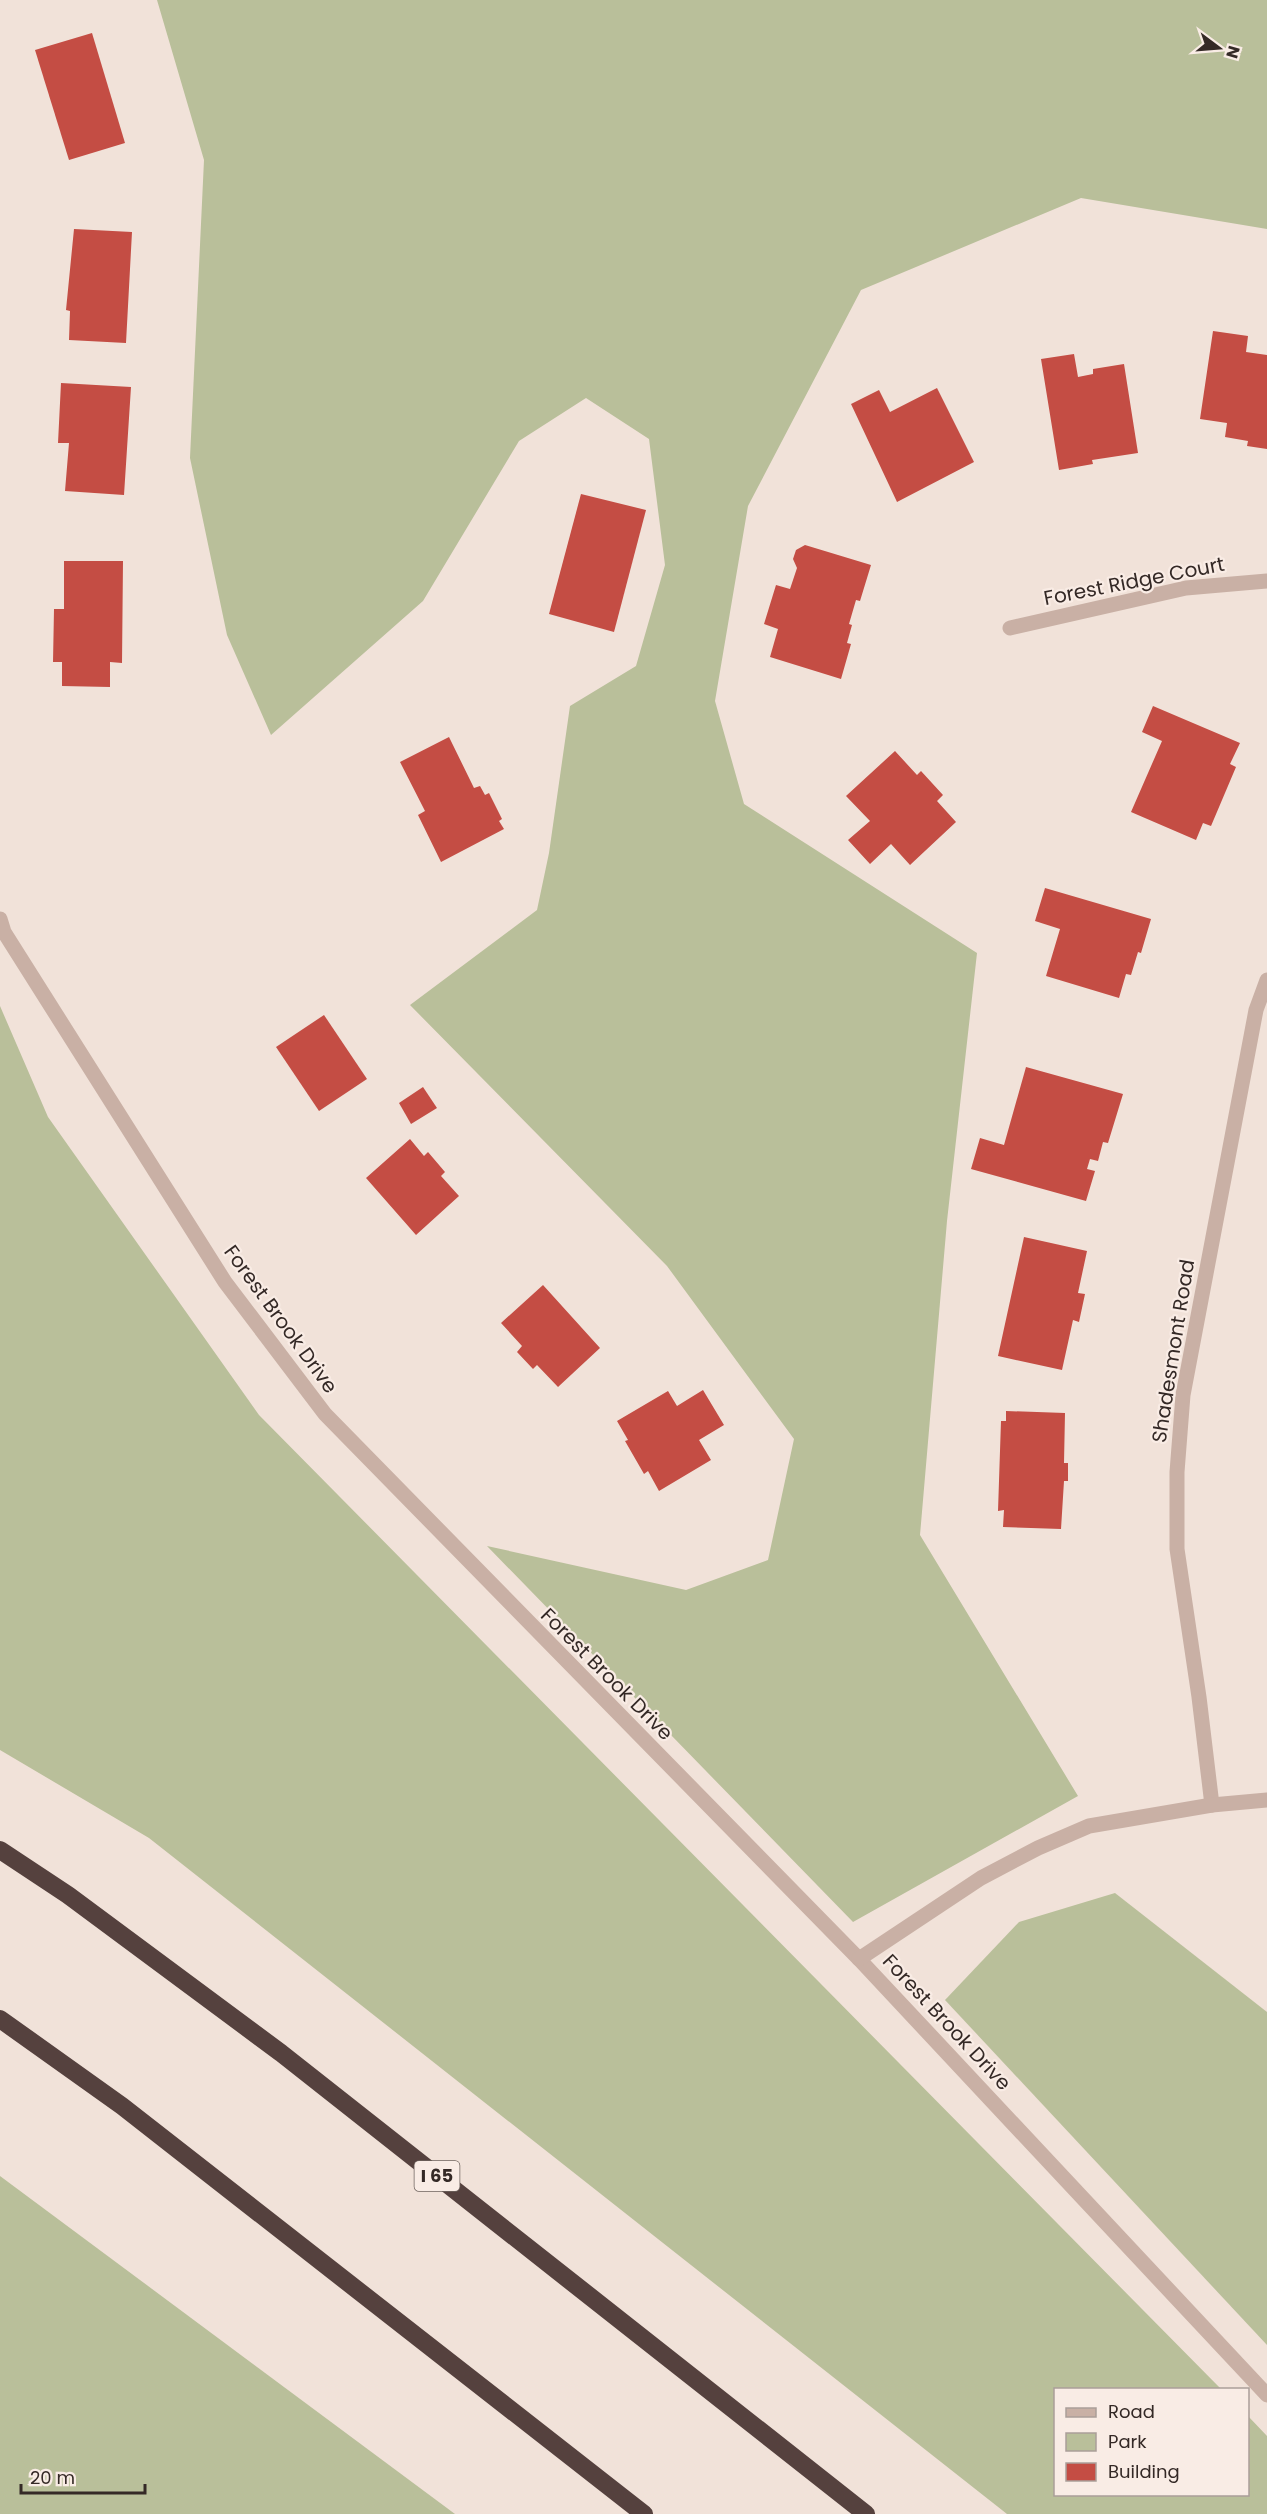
<svg xmlns="http://www.w3.org/2000/svg" width="1267" height="2514" viewBox="0 0 1267 2514" font-family="Poppins,sans-serif">
<style>
.green{fill:#b9bf9a}
.building{fill:#c44d44}
.lines{fill:none;stroke-linecap:round;stroke-linejoin:round}
.street{stroke:#c9b0a5;stroke-width:15}
.highway{stroke:#55413e;stroke-width:18}
.labels{text-anchor:middle;stroke-width:4.5;stroke-linejoin:round;paint-order:stroke}
.shield{fill:#f9ece5;stroke:#6f645f;stroke-width:1.5}
.shield-label{font-size:18px;font-weight:bold;fill:#342926}
.street-label{font-size:20px;fill:#342926;stroke:#f9ece5}
</style>
<rect width="100%" height="100%" fill="#f1e2d9"/>
<!-- green -->
<g class="green">
<path d="M157 0H1267V229L1081 198 861 290 748 506 715 701 744 804 977 953 947 1221 920 1535 1078 1796 853 1922 487 1546 686 1590 768 1560 794 1439 667 1266 410 1005 537 910 549 853 570 706 636 666 665 565 649 439 586 398 519 441 423 601 271 735 227 635 190 458 204 160Z"/>
<path d="M0 1006 48 1117 259 1415 1221 2389 1056 2390V2494H1248V2416L1267 2436V2514H1007L149 1838 0 1750Z"/>
<path d="M1115 1893 1267 2012V2345L945 2000 1019 1922Z"/>
<path d="M0 2176 455 2514H0Z"/>
</g>
<!-- building -->
<g class="building">
<path d="M92 33 125 143 69 160 35 50Z"/>
<path d="M74 229 132 232 126 343 69 340 70 311 66 310Z"/>
<path d="M1213 331 1248 336 1246 352 1267 355V449L1247 446 1248 441 1225 437 1227 423 1200 419Z"/>
<path d="M1074 354 1078 377 1093 374V369L1124 364 1138 453 1092 460 1093 464 1059 470 1041 359Z"/>
<path d="M61 383 131 387 124 495 65 491 69 443H58Z"/>
<path d="M937 388 974 462 897 502 851 404 879 390 890 412Z"/>
<path d="M581 494 646 510 614 632 549 614Z"/>
<path d="M805 545 871 565 860 601 856 600 849 624 852 625 847 643 851 644 841 679 770 657 778 629 764 624 776 585 790 589 797 568 793 559 796 550Z"/>
<path d="M64 561H123L122 663 110 662V687L62 686V662H53L54 609H64Z"/>
<path d="M1153 706 1240 743 1230 764 1236 767 1211 826 1203 823 1196 840 1131 812 1162 741 1142 732Z"/>
<path d="M449 737 474 788 480 786 485 795 489 793 502 819 499 821 504 829 441 862 418 815 425 811 400 762Z"/>
<path d="M895 751 917 775 921 771 943 795 937 801 956 822 910 865 891 844 870 864 848 840 870 821 846 796Z"/>
<path d="M1045 888 1151 919 1141 953 1138 952 1131 975 1126 974 1119 998 1046 976 1060 929 1035 921Z"/>
<path d="M324 1015 367 1079 319 1111 276 1047Z"/>
<path d="M1026 1067 1123 1094 1108 1143 1103 1142 1098 1161 1090 1159 1087 1169 1095 1171 1086 1201 971 1169 980 1138 1004 1145Z"/>
<path d="M423 1087 437 1108 411 1124 399 1103Z"/>
<path d="M410 1139 424 1156 428 1152 445 1172 441 1176 459 1196 416 1235 366 1178Z"/>
<path d="M1024 1237 1087 1251 1078 1293 1085 1294 1079 1322 1073 1320 1062 1370 998 1356Z"/>
<path d="M543 1285 600 1348 558 1387 537 1365 533 1369 517 1352 522 1346 501 1323Z"/>
<path d="M703 1390 724 1425 699 1440 711 1460 659 1491 648 1471 644 1474 625 1441 628 1440 617 1421 668 1391 677 1406Z"/>
<path d="M1006 1411 1065 1413 1064 1463H1068V1481H1064L1061 1529 1003 1527 1004 1510 998 1511 1001 1421H1006Z"/>
</g>
<g class="lines">
<!-- street -->
<g class="street">
<path d="M1010 628 1186 588 1267 581"/>
<path d="M0 919 4 932 225 1282 325 1414 859 1959 1267 2395"/>
<path d="M1212 1805 1199 1697 1177 1549V1472L1183 1395 1256 1010 1267 980"/>
<path d="M859 1959 981 1878 1038 1848 1089 1826 1212 1805 1267 1800"/>
</g>
<!-- highway -->
<g class="highway">
<path d="M0 1850 68 1895 281 2053 866 2514"/>
<path d="M0 2019 122 2106 644 2514"/>
</g>
</g>
<g class="labels">
<!-- shield labels -->
<rect class="shield" x="414.5" y="2161" width="45" height="30" rx="4.5"/>
<g class="shield-label">
<text x="437" y="2182">I 65</text>
</g>
<!-- street labels -->
<g class="street-label">
<text transform="translate(1134 581) rotate(-11)" y="7">Forest Ridge Court</text>
<text transform="translate(281 1319) rotate(54)" y="7">Forest Brook Drive</text>
<text transform="translate(1173 1351) rotate(-81)" y="7">Shadesmont Road</text>
<text transform="translate(607 1674) rotate(45)" y="7">Forest Brook Drive</text>
<text transform="translate(947 2022) rotate(47)" y="7">Forest Brook Drive</text>
</g>
</g>
<!-- legend -->
<rect x="1054" y="2388" width="195" height="108" fill="#f9ece5" stroke="#aa9e99" stroke-width="1.5"/>
<rect x="1066" y="2408" width="30" height="9" fill="#c9b0a5" stroke="#aa9e99" stroke-width="1.5"/>
<text x="1108" y="2418" font-size="18" fill="#342926">Road</text>
<rect x="1066" y="2433" width="30" height="18" fill="#b9bf9a" stroke="#aa9e99" stroke-width="1.5"/>
<text x="1108" y="2448" font-size="18" fill="#342926">Park</text>
<rect x="1066" y="2463" width="30" height="18" fill="#c44d44" stroke="#aa9e99" stroke-width="1.5"/>
<text x="1108" y="2478" font-size="18" fill="#342926">Building</text>
<!-- north arrow -->
<g transform="translate(1219 48) rotate(106)" stroke="#f9ece5" stroke-width="4.5" paint-order="stroke">
<path d="M0-4.5L10 22L0 15L-10 22Z" fill="#342926"/>
<text y="-9" font-size="16" font-weight="bold" text-anchor="middle" fill="#342926">N</text>
</g>
<!-- scale -->
<path d="M21 2484v9h124v-9" fill="none" stroke="#342926" stroke-width="3"/>
<text x="30" y="2484" font-size="18" fill="#342926" stroke="#f9ece5" stroke-width="4.5" paint-order="stroke">20 m</text>
</svg>
